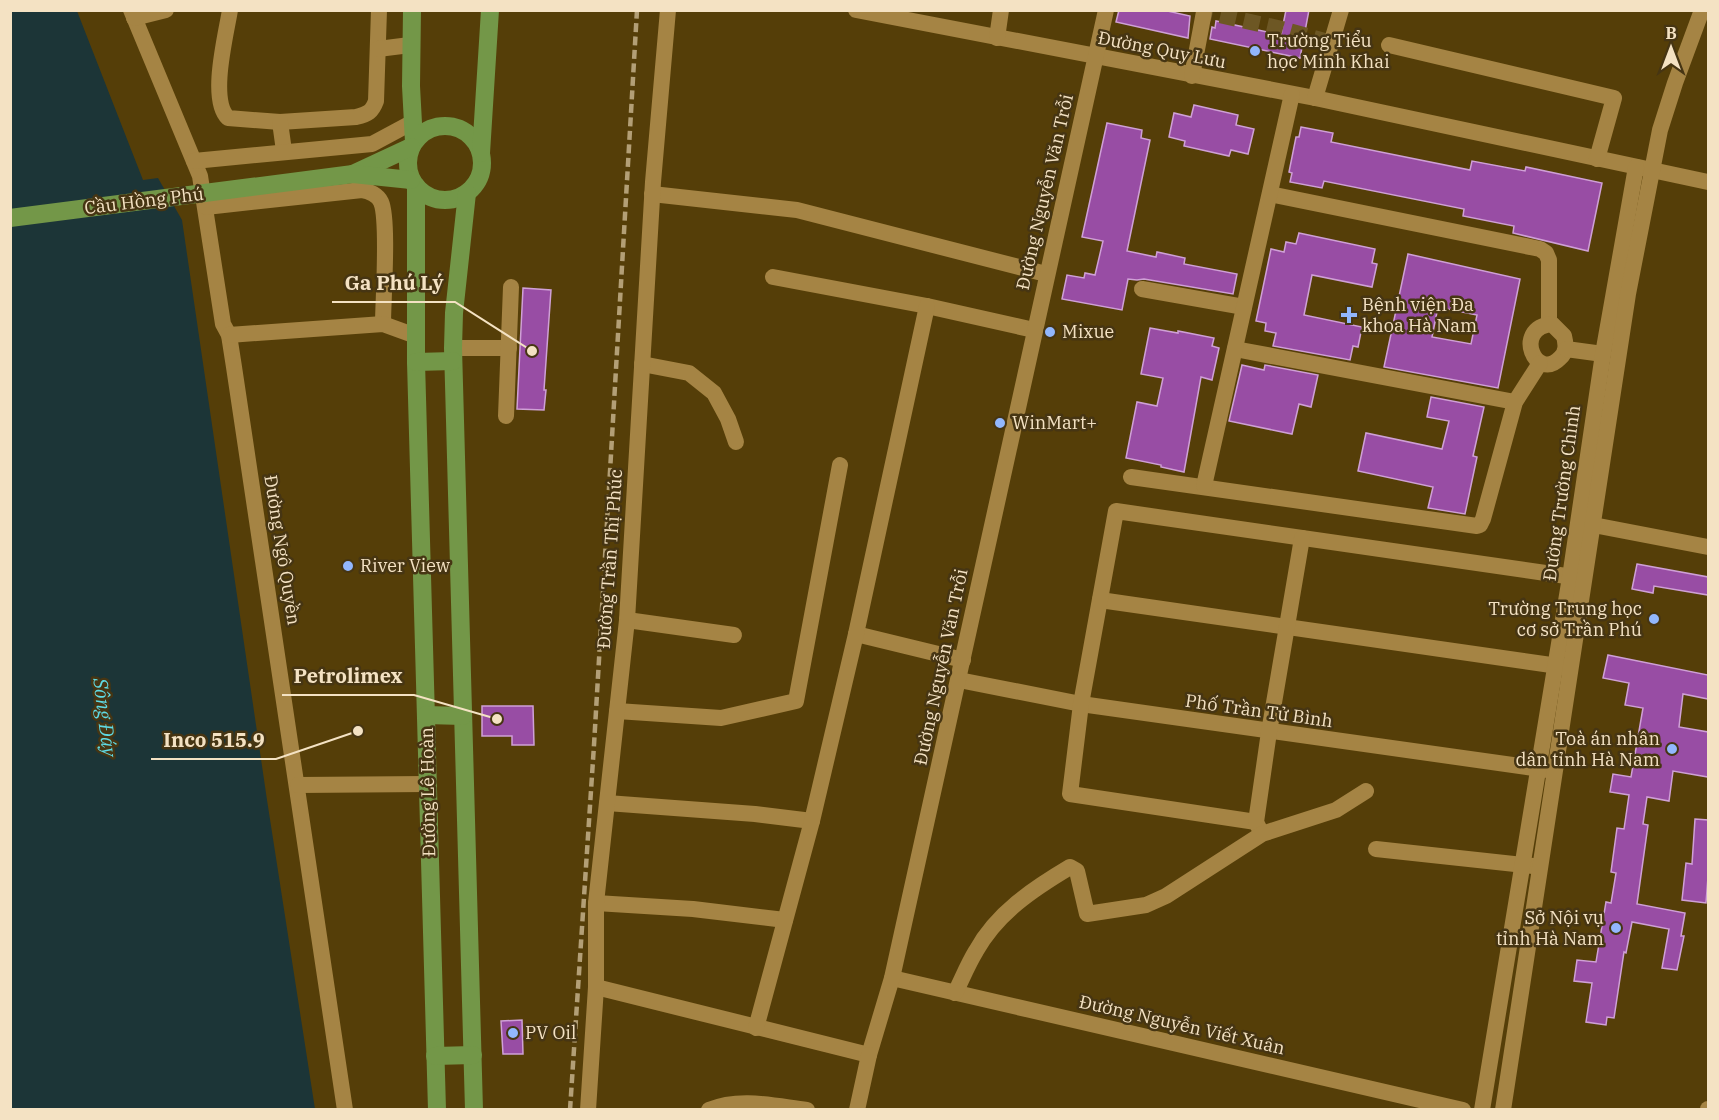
<svg xmlns="http://www.w3.org/2000/svg" width="1719" height="1120" viewBox="0 0 1719 1120" font-family="'IBM Plex Serif',serif">
<style>
.water{fill:#1c3537}
.building{fill:#984da4;stroke:#cfa0d6;stroke-width:1.5;fill-rule:evenodd}
.lines{fill:none;stroke-linecap:round;stroke-linejoin:round}
.minor-tunnel{stroke:#6d5724;stroke-width:16;stroke-dasharray:16 8;stroke-linecap:butt}
.minor{stroke:#a58444;stroke-width:16}
.major{stroke:#739748;stroke-width:18}
.rail{stroke:#b39f76;stroke-width:4.5;stroke-dasharray:9 4.5;stroke-linecap:butt}
.poi-dot{fill:#92b7fd;stroke:#463513;stroke-width:2}
.labels{text-anchor:middle;stroke-width:5;stroke-linejoin:round;paint-order:stroke}
.poi-label{font-size:18px;fill:#f4e2c3;stroke:#463513;text-anchor:start}
.street-label{font-size:18px;fill:#f4e2c3;stroke:#463513}
.water-label{font-size:20px;font-style:italic;fill:#5fdae4;stroke:#463513}
.leader{fill:none;stroke:#f4e2c3;stroke-width:2}
.callout-dot{fill:#f4e2c3;stroke:#463513;stroke-width:2}
.callout-label{font-size:20px;text-anchor:middle;font-weight:bold;fill:#f4e2c3;stroke:#463513;stroke-width:5;stroke-linejoin:round;paint-order:stroke}
</style>
<rect width="100%" height="100%" fill="#553e08"/>
<!-- water -->
<path class="water" d="M10 11H77L143 180 158 178 182 220 267 800 315 1109H11Z"/>
<!-- building -->
<g class="building">
<path d="M1119 10H1163L1190 16 1188 38 1116 22Z"/>
<path d="M1286 10H1309L1300 58 1210 39 1212 27 1215 28 1216 21 1281 35Z"/>
<path d="M1194 105 1238 115 1236 125 1254 129 1248 154 1231 150 1229 156 1184 146 1185 141 1169 137 1174 113 1191 117Z"/>
<path d="M1107 123 1142 130 1141 138 1150 140 1127 251 1156 257 1157 252 1185 258 1184 264 1237 274 1233 294 1144 279 1137 280 1128 279 1122 310 1062 299 1067 275 1084 278 1085 273 1095 275 1103 241 1082 237Z"/>
<path d="M1301 127 1333 133 1331 142 1470 170 1472 161 1525 171 1526 167 1602 183 1588 251 1513 233 1514 226 1463 216 1464 209 1324 181 1322 188 1290 182 1292 173 1289 172 1296 137H1299Z"/>
<path d="M1299 233 1375 249 1372 263 1377 264 1372 287 1312 275 1304 315 1362 327 1358 347 1353 346 1350 360 1273 346 1276 333 1265 331 1266 323 1256 321 1271 249 1284 252 1286 242 1296 244Z"/>
<path d="M1408 254 1520 279 1498 388 1384 367ZM1438 307 1477 315 1471 344 1432 337Z"/>
<path d="M523 288 551 290 544 390H546L544 410 517 409Z"/>
<path d="M1150 328 1178 333V331L1214 338 1212 346 1219 348 1212 380 1201 377 1184 472 1161 467V465L1126 458 1137 402 1157 406 1163 378 1141 374Z"/>
<path d="M1242 365 1264 370 1265 365 1318 375 1311 407 1299 404 1292 434 1229 421Z"/>
<path d="M1431 397 1484 407 1473 456 1477 457 1465 514 1428 508 1433 487 1358 471 1366 433 1442 449 1449 421 1427 417Z"/>
<path d="M1637 564 1708 577V595L1654 586 1653 593 1632 589Z"/>
<path d="M1608 655 1708 675V699L1683 694 1679 727 1708 732V777L1673 771 1669 801 1647 797 1643 824 1648 825 1637 904 1685 913 1681 936H1684L1677 970 1662 968 1669 929 1632 922 1626 953 1624 952 1614 1018 1607 1017 1606 1025 1586 1022 1592 983 1574 981 1577 960 1596 962 1606 902 1611 903 1616 873 1611 872 1617 828 1624 829 1629 795 1610 792 1613 774 1631 777 1643 708 1625 705 1629 683 1603 678Z"/>
<path d="M482 706H533L534 745H512V736H482Z"/>
<path d="M1695 819 1708 820V877L1706 903 1682 900 1686 863 1692 864Z"/>
<path d="M522 1020 523 1054H503L501 1021Z"/>
</g>
<g class="lines">
<!-- minor-tunnel -->
<path class="minor-tunnel" d="M1197 10 1282 29 1332 43"/>
<!-- minor -->
<g class="minor">
<path d="M131 10 200 176 223 324 229 335 234 367 345 1110"/>
<path d="M230 10C226 35 209 100 228 118L280 122 356 117C368 114 372 112 376 101L379 10"/>
<path d="M856 10 1315 98 1708 182"/>
<path d="M134 18 166 10"/>
<path d="M997 38 1001 10"/>
<path d="M1389 45 1614 98 1597 159"/>
<path d="M378 49 410 45"/>
<path d="M1192 76 1204 12"/>
<path d="M1315 98 1341 10"/>
<path d="M280 122 284 151"/>
<path d="M194 161 372 144 413 122"/>
<path d="M652 194 797 210 1046 274"/>
<path d="M1270 194 1540 249 1546 253 1549 260V324"/>
<path d="M206 207 362 190C369 191 378 195 381 202 389 220 383 300 383 324"/>
<path d="M773 277 927 306 1034 330"/>
<path d="M1142 289 1244 307"/>
<path d="M1552 324 1564 336C1566 344 1567 352 1560 358 1536 383 1512 328 1552 324Z"/>
<path d="M229 335 383 324 416 336"/>
<path d="M453 348H509"/>
<path d="M1235 349 1515 402"/>
<path d="M1566 349 1603 354"/>
<path d="M642 364 689 373 714 393 728 419 736 442"/>
<path d="M506 416 511 287"/>
<path d="M1131 477 1477 526 1480 525 1483 519 1515 402 1540 363"/>
<path d="M1204 486 1292 94"/>
<path d="M1583 523 1708 547"/>
<path d="M1100 600 1565 667"/>
<path d="M627 620 734 635"/>
<path d="M856 634 963 660"/>
<path d="M959 680 1081 704 1548 770"/>
<path d="M617 711 721 718 796 701 840 465"/>
<path d="M298 785 427 784"/>
<path d="M607 803 755 814 812 821"/>
<path d="M1256 822 1070 794 1081 704 1116 511 1580 578"/>
<path d="M1261 832 1256 822 1269 732 1302 538"/>
<path d="M1376 849 1533 866"/>
<path d="M596 903 693 909 785 920"/>
<path d="M892 978 1463 1110"/>
<path d="M596 987 869 1055 892 978 1106 10"/>
<path d="M955 993C962 979 968 964 976 951 997 913 1033 889 1070 867L1077 871 1087 914 1146 905 1166 896 1262 834 1336 810 1366 791"/>
<path d="M756 1028 812 821 856 634 927 306"/>
<path d="M588 1110 596 987V903L627 620 653 182 668 10"/>
<path d="M709 1110C740 1097 774 1106 807 1110"/>
<path d="M857 1110 869 1055"/>
<path d="M1482 1110 1570 577 1603 354 1636 167"/>
<path d="M1503 1110 1628 294 1660 130 1675 83 1702 10"/>
<path d="M1708 1110V1109"/>
</g>
<!-- major -->
<g class="major">
<path d="M412 10 411 86 414 142"/>
<circle cx="445" cy="163" r="37"/>
<path d="M481 153 490 10"/>
<path d="M353 174 411 147"/>
<path d="M416 186V362L437 1110"/>
<path d="M467 193 454 313 453 348 474 1110"/>
<path d="M10 218 353 174 411 180"/>
<path d="M416 362 453 361"/>
<path d="M426 715 463 716"/>
<path d="M435 1056 473 1055"/>
</g>
<!-- rail -->
<path class="rail" d="M570 1110 594 745 637 10"/>
</g>
<!-- markers -->
<g class="poi-dot">
<circle cx="1255" cy="51" r="6"/>
<path d="M1346 306h6v6h6v6h-6v6h-6v-6h-6v-6h6z"/>
<circle cx="1050" cy="332" r="6"/>
<circle cx="1000" cy="423" r="6"/>
<circle cx="348" cy="566" r="6"/>
<circle cx="1654" cy="619" r="6"/>
<circle cx="1672" cy="749" r="6"/>
<circle cx="1616" cy="928" r="6"/>
<circle cx="513" cy="1033" r="6"/>
</g>
<g class="labels">
<!-- poi labels -->
<g class="poi-label">
<text x="1267" y="47">Trường Tiểu<tspan x="1267" dy="21">học Minh Khai</tspan></text>
<text x="1362" y="311">Bệnh viện Đa<tspan x="1362" dy="21">khoa Hà Nam</tspan></text>
<text x="1062" y="338">Mixue</text>
<text x="1012" y="429">WinMart+</text>
<text x="360" y="572">River View</text>
<text x="1642" y="615" text-anchor="end">Trường Trung học<tspan x="1642" dy="21">cơ sở Trần Phú</tspan></text>
<text x="1660" y="745" text-anchor="end">Toà án nhân<tspan x="1660" dy="21">dân tỉnh Hà Nam</tspan></text>
<text x="1604" y="924" text-anchor="end">Sở Nội vụ<tspan x="1604" dy="21">tỉnh Hà Nam</tspan></text>
<text x="525" y="1039">PV Oil</text>
</g>
<!-- street labels -->
<g class="street-label">
<text transform="translate(1162 50) rotate(11)" y="6">Đường Quy Lưu</text>
<text transform="translate(1045 192) rotate(-77)" y="6">Đường Nguyễn Văn Trỗi</text>
<text transform="translate(144 201) rotate(-7)" y="6">Cầu Hồng Phú</text>
<text transform="translate(1562 493) rotate(-82)" y="6">Đường Trường Chinh</text>
<text transform="translate(282 550) rotate(81)" y="6">Đường Ngô Quyền</text>
<text transform="translate(610 559) rotate(-86)" y="6">Đường Trần Thị Phúc</text>
<text transform="translate(941 667) rotate(-78)" y="6">Đường Nguyễn Văn Trỗi</text>
<text transform="translate(1259 711) rotate(8)" y="6">Phố Trần Tử Bình</text>
<text transform="translate(428 792) rotate(-91)" y="6">Đường Lê Hoàn</text>
<text transform="translate(1182 1025) rotate(13)" y="6">Đường Nguyễn Viết Xuân</text>
</g>
<!-- water labels -->
<g class="water-label">
<text transform="translate(105 717) rotate(83)" y="7">Sông Đáy</text>
</g>
</g>
<!-- callouts -->
<path class="leader" d="M532 351L455 302H332M497 719L414 695H282M358 731L276 759H151"/>
<g class="callout-dot">
<circle cx="532" cy="351" r="6"/>
<circle cx="497" cy="719" r="6"/>
<circle cx="358" cy="731" r="6"/>
</g>
<g class="callout-label">
<text x="394" y="290">Ga Phú Lý</text>
<text x="348" y="683">Petrolimex</text>
<text x="214" y="747">Inco 515.9</text>
</g>
<!-- border -->
<rect width="1719" height="1120" fill="none" stroke="#f4e2c3" stroke-width="24"/>
<!-- north arrow -->
<g transform="translate(1671 48)" stroke="#463513" stroke-width="4.5" paint-order="stroke">
<path d="M0-4.5L10 22L0 15L-10 22Z" fill="#f4e2c3"/>
<text y="-9" font-size="16" font-weight="bold" text-anchor="middle" fill="#f4e2c3">B</text>
</g>
</svg>
